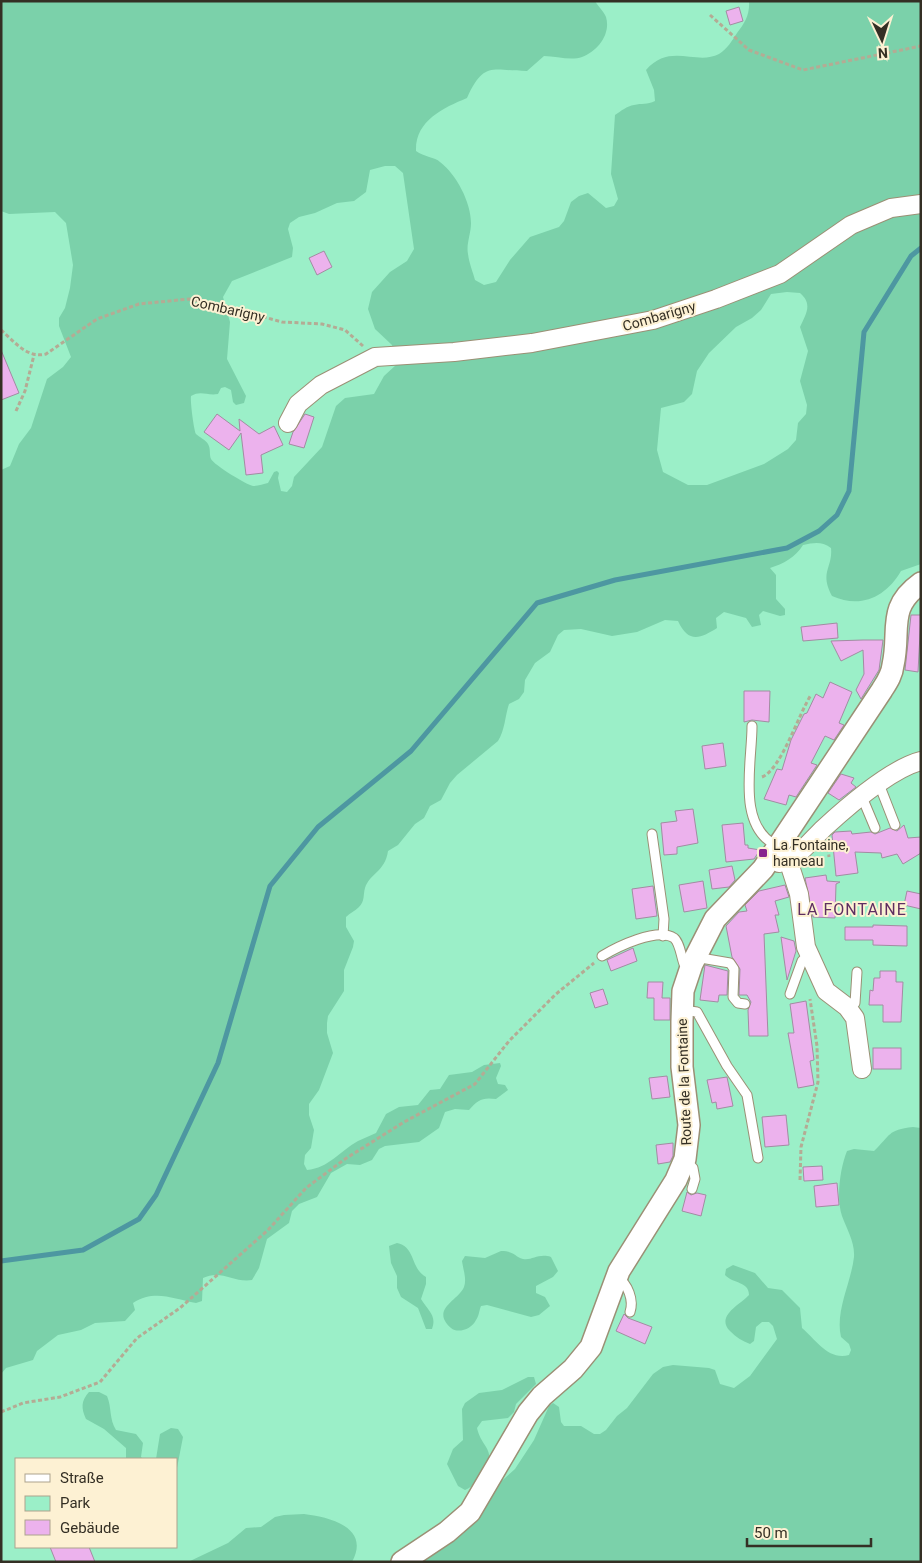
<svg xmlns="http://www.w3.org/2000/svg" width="922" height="1563" viewBox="0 0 922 1563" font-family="Roboto,sans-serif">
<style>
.green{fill:#9befc8;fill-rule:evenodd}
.forest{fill:#7bd1aa;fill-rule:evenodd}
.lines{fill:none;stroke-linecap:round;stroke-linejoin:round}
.stream{stroke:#4d97a1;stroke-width:5}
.building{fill:#ecb2ed;stroke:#a28ca2}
.service-casing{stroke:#9b9075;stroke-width:11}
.minor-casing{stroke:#9b9075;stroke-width:20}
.tertiary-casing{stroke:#9b9075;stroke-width:24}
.path{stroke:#b4ab94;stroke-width:3;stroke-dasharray:4 2.5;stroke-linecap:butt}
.service{stroke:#fff;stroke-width:9}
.minor{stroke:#fff;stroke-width:18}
.tertiary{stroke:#fff;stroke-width:21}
.poi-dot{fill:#87258e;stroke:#fdf1d3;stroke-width:2}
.labels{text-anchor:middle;stroke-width:4;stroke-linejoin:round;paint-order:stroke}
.street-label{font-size:14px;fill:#342f24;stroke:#fdf1d3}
.poi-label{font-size:14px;fill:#342f24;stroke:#fdf1d3;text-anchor:start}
.quarter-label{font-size:16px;letter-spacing:1px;fill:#5e2e61;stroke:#fdf1d3}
</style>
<rect width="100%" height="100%" fill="#fdf1d3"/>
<!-- green -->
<path class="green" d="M1 1H921V1562H1ZM16 1459H176V1547H16Z"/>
<!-- forest -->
<g class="forest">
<path d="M1 1H595C598 6 604 12 606 17 611 34 598 51 582 57 571 61 556 56 544 56L527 71C493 71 484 60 467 98 443 108 415 121 416 151 424 157 435 157 440 162 456 174 471 202 471 223 471 234 466 244 468 254 469 263 473 272 475 280L484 285 496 282 510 260 530 237 559 227 564 221 571 202 579 196 588 193 606 208 614 206 618 199 611 174 615 115C621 111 627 106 634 105 642 103 647 105 655 101L654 90 646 70C670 42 696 66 719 54 727 49 732 41 737 33 745 23 750 14 749 1H921V564L901 571C886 597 861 609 832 596 819 572 833 568 831 548 821 541 814 543 803 545 796 557 783 564 770 568L776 575V599L785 609V615L780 616 763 611 759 615 761 625 752 627 746 618 724 612 716 618 717 628C700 639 688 643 678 621L665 620 637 632 612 636 581 629 564 630 558 635 550 652 535 663 525 680 524 692 519 699 509 704C505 716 505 730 498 741L457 775 450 783 441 800 430 806 424 818 415 824 398 845 388 851C385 872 370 873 365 888 363 895 365 901 359 907 355 911 350 913 346 917V927L354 941 353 947 344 970V991L328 1016 327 1023V1033L333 1053 319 1090 309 1104V1115L314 1130 311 1148 305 1155 304 1164 307 1170C329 1168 340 1151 358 1141 364 1138 370 1136 376 1133L386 1114 399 1107 418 1105 430 1090 440 1089 449 1075 472 1072 484 1065 500 1063 501 1066 496 1078 498 1084 505 1085 508 1090 496 1099C482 1097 478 1100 469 1110L455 1109 445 1112 439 1128 419 1142 385 1146 379 1149 372 1160 360 1165 347 1164 331 1173 317 1197 299 1204 292 1211 289 1223 267 1239 259 1268 252 1280C234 1283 221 1269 203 1278L202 1301 196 1303C173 1299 155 1289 133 1303L135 1310 125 1321 95 1323 81 1330 58 1335 37 1351 33 1360 6 1368 1 1374V470L10 466 19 444 31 428 47 379 63 367 71 357 59 326V318L65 308 70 288 73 265 66 223 55 212 9 214 1 211ZM385 166H395L403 173 414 249 407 261 390 272 372 292 368 309 375 329 392 345 396 365 384 376 374 394 345 398 336 406 322 447 294 477 292 486 287 492 281 491 278 478 279 473 277 471 274 472 268 483C264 484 258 486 253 486 247 485 214 465 211 459 209 454 211 449 208 444 205 439 200 438 196 434 194 431 190 401 191 396 201 390 207 396 218 394L221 388 225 387 231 390 233 402 236 405 244 403 246 396 227 359 230 322 223 297 232 281 292 257 293 248 288 229 290 223 299 217 315 213 337 203 354 201 366 192 370 170ZM787 292 800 293C813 304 806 314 800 327L808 351 800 381 807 405 806 414 798 423 796 440 788 449 764 464 707 485H688L663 472 657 450 661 408 684 402 692 394 697 371 709 353 736 327 752 318 761 310 771 294Z"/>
<path d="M913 1127 921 1128V1562H417L459 1536 472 1525 495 1487 515 1469 534 1440 549 1406 553 1403 559 1407 561 1422 564 1426H581L594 1434H600L606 1430 617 1416 627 1408 653 1374 663 1367 673 1365 709 1368 715 1370 720 1384 734 1388 750 1376 777 1339 773 1326 769 1322H762L756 1327 754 1341 750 1344C742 1341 736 1337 730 1331 715 1316 741 1304 749 1295 749 1281 733 1284 725 1275L726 1269 733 1265 755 1273 768 1288 782 1290 800 1308 802 1328C816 1340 829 1361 849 1355L851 1350 849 1344 841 1337C835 1311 851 1283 854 1257 855 1242 847 1230 842 1216 836 1199 840 1168 847 1151L854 1149 874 1151C891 1135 887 1130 913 1127Z"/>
<path d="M397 1243C416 1247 410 1268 426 1277V1284L421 1299C428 1311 437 1315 432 1329H426L418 1308 401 1297 397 1288V1276L391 1263 389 1246Z"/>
<path d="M501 1251C514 1251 514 1256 523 1259 532 1261 538 1253 551 1257L558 1271 553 1277 536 1286V1293L545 1297 550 1306 539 1315 531 1317 487 1305 481 1306C479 1311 479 1316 476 1320 472 1329 458 1334 451 1328 430 1309 458 1301 464 1287 467 1279 463 1269 462 1261L465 1256 485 1258Z"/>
<path d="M528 1377H534L536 1384 516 1404 514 1412 508 1418 482 1421 477 1428C482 1449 495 1446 487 1473 477 1477 474 1487 465 1490L458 1486 447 1464 453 1449 463 1440 462 1409 465 1403 479 1393 502 1390Z"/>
<path d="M89 1392H99L107 1396C112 1408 109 1419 116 1430L136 1434 143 1443 141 1457 143 1459H126V1448L104 1429 86 1419C81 1408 81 1401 89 1392Z"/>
<path d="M171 1428 178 1429 183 1437 176 1473V1459H156L160 1434Z"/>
<path d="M304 1514C329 1517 371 1527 352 1562H188L228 1543 246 1528 261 1527 275 1517 284 1515Z"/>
</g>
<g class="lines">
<!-- stream -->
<path class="stream" d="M1 1261 83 1250 139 1219 156 1195 218 1063 270 886 318 827 411 751 537 603 615 580 787 548 819 531 837 515 849 491 864 332 911 256 921 248"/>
</g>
<!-- building -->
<g class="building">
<path d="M739 7 743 21 730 25 726 11Z"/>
<path d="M324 251 332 267 317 275 309 258Z"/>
<path d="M1 350 19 393 1 400Z"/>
<path d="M217 414 240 431 239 419 259 434 274 426 283 445 261 455 263 473 246 475 241 433 229 450 204 432Z"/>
<path d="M305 414 314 417 304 448 289 444 293 432Z"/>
<path d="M911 615H921L918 672 905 670Z"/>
<path d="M837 623 838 638 803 641 801 627Z"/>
<path d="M863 640H883L879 670 861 699 856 690 864 674 863 650 841 661 831 641Z"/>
<path d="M830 682 852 692 839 723 844 725 834 740 825 736 811 763 817 765 796 797 789 795 786 805 764 799 777 769 782 770 791 740 804 714 807 713 816 694 823 698Z"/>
<path d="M744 691H770L769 722 752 720 744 722Z"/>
<path d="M723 743 726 766 705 769 702 746Z"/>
<path d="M841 774 854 778 851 783 856 787 839 800 828 793Z"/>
<path d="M693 809 698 843 677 847V854L664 855 661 823 677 821 675 811Z"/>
<path d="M743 823 745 845H748V848L760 850 754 859 726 862 722 825Z"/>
<path d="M904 825 908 838 921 837V853L903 864 897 854 882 858 881 853 855 852 858 873 836 876 832 835 835 832 851 831 852 834 871 832 875 834 890 828 897 831Z"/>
<path d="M732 866 735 880 729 887 712 889 709 870Z"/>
<path d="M826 875 827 881 840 882 836 884 835 918 813 917 805 878Z"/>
<path d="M703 881 707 908 684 912 679 885Z"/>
<path d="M785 885 789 897 775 901 779 915H775L779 932 764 934 768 1036H749L748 1010 751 1002 747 995H739L740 969 732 957 726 926 739 912 747 911 745 905 759 891Z"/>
<path d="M653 886 657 916 636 919 632 889Z"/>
<path d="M907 891 921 894V909L904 905Z"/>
<path d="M873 925 907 926V946L873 945V940H845V927H873Z"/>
<path d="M781 937 794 941 796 951 787 980Z"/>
<path d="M633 948 637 961 611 971 607 960Z"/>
<path d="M705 965 728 971 727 995H719L718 1002 700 1000Z"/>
<path d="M880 971H896V982H903L901 1022H883V1005H869L870 990 873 991 874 978H880Z"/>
<path d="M648 982H663L662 998H670V1020H654V998H647Z"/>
<path d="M603 989 608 1004 595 1008 590 993Z"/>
<path d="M806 1001 814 1060 810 1061 814 1085 798 1088 788 1033H794L790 1004Z"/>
<rect x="873" y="1048" width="28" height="21"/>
<path d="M667 1076 670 1097 652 1099 649 1078Z"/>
<path d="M727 1077 733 1106 717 1109 716 1102 712 1103 707 1080Z"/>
<path d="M786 1115 789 1145 765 1147 762 1117Z"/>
<path d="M673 1143V1156L670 1162 658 1164 656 1145Z"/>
<path d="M822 1166 823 1180 804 1181 803 1167Z"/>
<path d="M837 1183 839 1205 816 1207 814 1186Z"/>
<path d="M687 1192 691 1195 697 1193 706 1195 701 1216 682 1211Z"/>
<path d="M624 1314 628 1318 652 1327 645 1344 616 1331Z"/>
<path d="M50 1547H89L95 1562H56Z"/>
</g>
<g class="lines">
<defs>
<g id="service">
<path d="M752 726C752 764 736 826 777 846"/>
<path d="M879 784 895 825"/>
<path d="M862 797 875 828"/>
<path d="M652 834 664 919 663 936"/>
<path d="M602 956C617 947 657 927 674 938 680 943 681 956 684 964L690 967"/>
<path d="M695 957 730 963 734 969 733 997 738 1003 745 1004"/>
<path d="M790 994 802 961 805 958"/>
<path d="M683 1010 697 1012 727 1066 747 1095 758 1158"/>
<path d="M849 1010 855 1003 857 972"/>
<path d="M685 1160 693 1168 695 1179 692 1189"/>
<path d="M617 1277C628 1284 634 1300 630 1312"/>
</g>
<g id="minor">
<path d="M288 423 298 404 321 385 375 357 454 352 532 343 653 320 716 299 780 274 851 225 891 208 921 204"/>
<path d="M788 860 799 894 806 947 826 991 847 1007 855 1018 862 1069"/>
<path d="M779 863C797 860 811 840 824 828 848 806 890 769 921 761"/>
</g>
<path id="tertiary" d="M402 1562 447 1532 470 1512 528 1413 542 1396 573 1369 591 1347 619 1271 676 1180 685 1159 689 1125 682 1067V1021L683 991 692 964 715 919 763 869 882 690C887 682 892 675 893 665 901 630 886 608 921 583"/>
</defs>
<!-- service casing -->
<use href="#service" class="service-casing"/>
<!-- minor casing -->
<use href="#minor" class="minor-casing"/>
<!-- tertiary casing -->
<use href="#tertiary" class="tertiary-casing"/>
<!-- path -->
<g class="path">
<path d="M710 15 749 50 803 70 921 46"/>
<path d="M1 330C14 341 27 359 46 354L97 319 139 304 189 299 221 305 282 322 322 324 345 330 363 346"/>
<path d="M16 411 25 391 34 355"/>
<path d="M762 777C781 770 799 713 811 695"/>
<path d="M828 848 829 857"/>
<path d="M800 1180 801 1147 818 1082 817 1046 810 999"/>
<path d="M1 1412 23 1403 60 1397 100 1382 137 1338 180 1308 268 1230 306 1188 345 1159 404 1122 475 1084 509 1041 556 994 594 963"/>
</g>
<!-- service -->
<use href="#service" class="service"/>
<!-- minor -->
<use href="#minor" class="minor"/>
<!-- tertiary -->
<use href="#tertiary" class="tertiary"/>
</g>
<!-- markers -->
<rect class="poi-dot" x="758" y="848" width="10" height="10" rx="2.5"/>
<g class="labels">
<!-- street labels -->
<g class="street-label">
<text transform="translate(228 309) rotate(13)" y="5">Combarigny</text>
<text transform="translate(659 316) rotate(-16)" y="5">Combarigny</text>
<text transform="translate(684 1082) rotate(-92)" y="5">Route de la Fontaine</text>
</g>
<!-- poi labels -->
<g class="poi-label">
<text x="773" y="850">La Fontaine,<tspan x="773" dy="16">hameau</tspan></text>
</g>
<!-- quarter labels -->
<g class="quarter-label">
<text x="852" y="915">LA FONTAINE</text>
</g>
</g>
<!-- border -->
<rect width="922" height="1563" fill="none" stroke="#342f24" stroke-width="5"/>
<!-- legend -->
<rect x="15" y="1458" width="162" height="90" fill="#fdf1d3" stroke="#ada38d"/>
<rect x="25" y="1474" width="25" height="8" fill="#ffffff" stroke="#ada38d"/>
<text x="60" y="1483" font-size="15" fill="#342f24">Straße</text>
<rect x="25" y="1496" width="25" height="15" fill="#9befc8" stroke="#ada38d"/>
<text x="60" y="1508" font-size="15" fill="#342f24">Park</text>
<rect x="25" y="1520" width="25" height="15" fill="#ecb2ed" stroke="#ada38d"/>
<text x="60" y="1533" font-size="15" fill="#342f24">Gebäude</text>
<!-- north arrow -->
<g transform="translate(882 40) rotate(176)" stroke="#fdf1d3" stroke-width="4" paint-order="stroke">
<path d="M0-4L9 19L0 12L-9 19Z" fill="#342f24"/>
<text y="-8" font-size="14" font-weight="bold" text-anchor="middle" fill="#342f24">N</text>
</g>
<!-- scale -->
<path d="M747 1538v8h124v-8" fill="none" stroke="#342f24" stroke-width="2.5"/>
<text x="754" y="1538" font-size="15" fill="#342f24" stroke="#fdf1d3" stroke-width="4" paint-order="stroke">50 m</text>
</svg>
